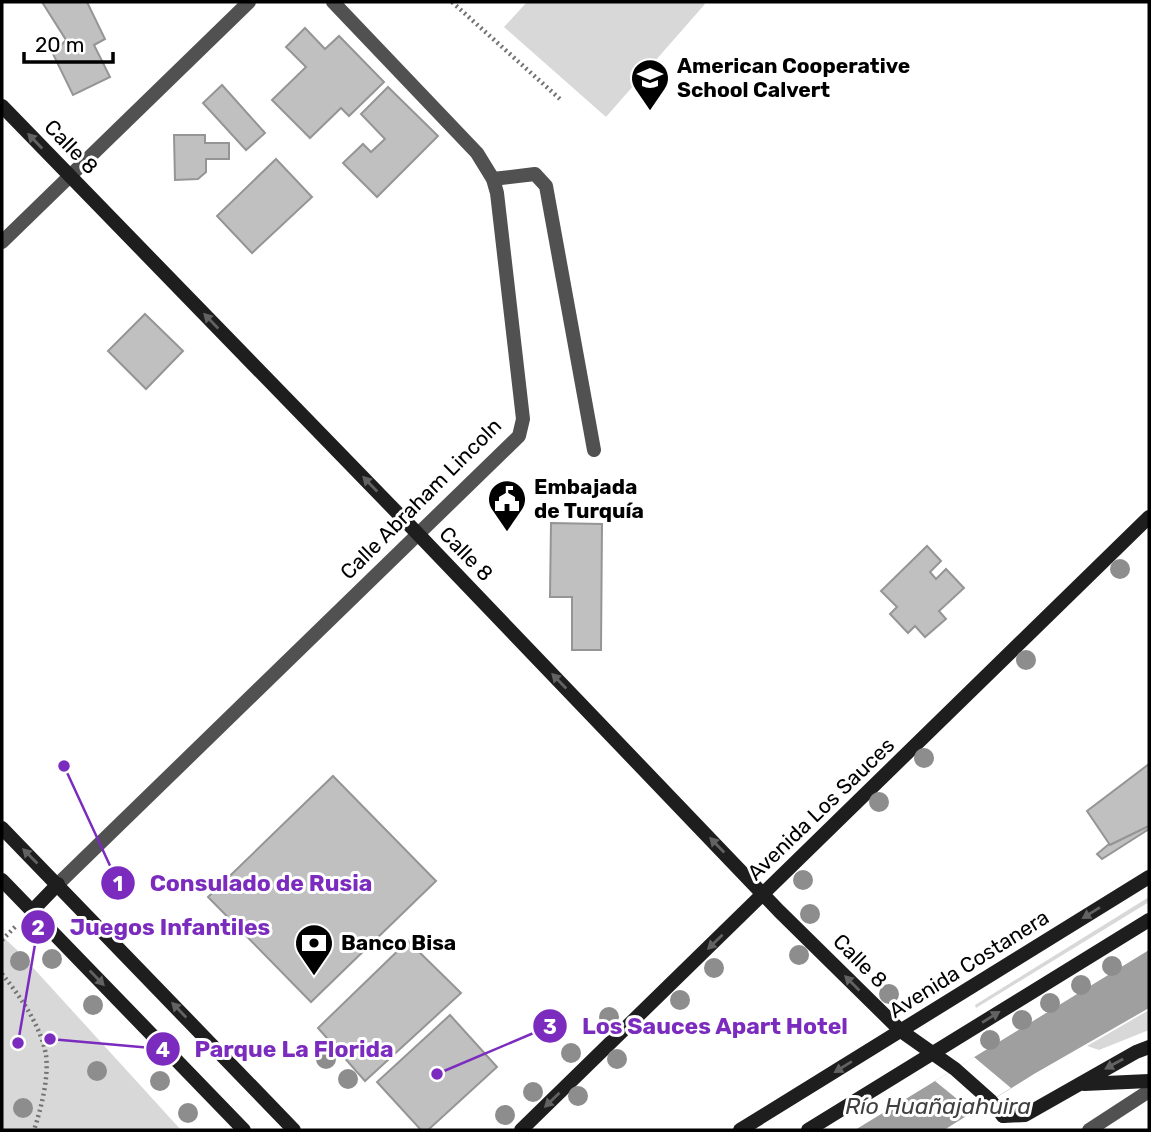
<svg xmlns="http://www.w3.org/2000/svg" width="1151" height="1132" viewBox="0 0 1151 1132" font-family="Rubik,sans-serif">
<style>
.green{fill:#d8d8d8}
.water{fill:#9f9f9f}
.pier{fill:#fff}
.building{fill:#c0c0c0;stroke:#959595;stroke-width:2}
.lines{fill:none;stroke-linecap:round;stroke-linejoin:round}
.path{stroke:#737373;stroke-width:4.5;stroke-dasharray:2 3.5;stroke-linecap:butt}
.lane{stroke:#515151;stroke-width:14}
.street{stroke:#515151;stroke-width:14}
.secondary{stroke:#1e1e1e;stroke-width:14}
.tree{fill:#8d8d8d}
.oneway{fill:#626262}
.labels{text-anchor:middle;stroke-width:6;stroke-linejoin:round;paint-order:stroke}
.poi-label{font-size:21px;font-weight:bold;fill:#000;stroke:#fff;text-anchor:start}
.street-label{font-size:21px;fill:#000;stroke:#fff}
.water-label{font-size:23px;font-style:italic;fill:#404040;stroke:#fff}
.leader{fill:none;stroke:#7b2cbf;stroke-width:2.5}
.callout-dot{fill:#7b2cbf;stroke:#fff;stroke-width:2.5}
.mark-label{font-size:21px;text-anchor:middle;font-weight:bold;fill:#fff}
.callout-label{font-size:23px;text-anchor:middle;font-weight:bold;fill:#7b2cbf;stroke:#fff;stroke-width:6;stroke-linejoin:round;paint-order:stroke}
</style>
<rect width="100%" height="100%" fill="#fff"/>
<!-- green -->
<g class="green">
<path d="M527 2H702L705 4 606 117 504 27Z"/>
<path d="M1149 897V902L976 1008 975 1005Z"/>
<path d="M2 936 16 949 181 1130H2Z"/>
<path d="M1149 1010V1030L1099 1050 1087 1046Z"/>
</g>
<!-- water -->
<path class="water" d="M1149 950V1008L1034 1074 944 1130H855Z"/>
<!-- pier -->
<path class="pier" d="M974 1057 1011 1088 973 1112 935 1081Z"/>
<!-- building -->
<g class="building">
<path d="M42 2H87L105 39 94 45 110 77 73 95 53 54 66 40Z"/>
<path d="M305 28 325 49 339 36 384 82 349 116 341 108 310 138 272 100 306 67 286 47Z"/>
<path d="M222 85 265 133 246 150 203 103Z"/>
<path d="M388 87 438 136 377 197 343 163 363 144 371 152 385 139 361 114Z"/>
<path d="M174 135H205V143H229V159H206V172L198 179 175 180Z"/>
<path d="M276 159 312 197 252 253 217 216Z"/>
<path d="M145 314 183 351 146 389 108 351Z"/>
<path d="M551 523 602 524 601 650H572V597H550Z"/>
<path d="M927 546 941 561 930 572 936 579 946 569 964 588 939 611 946 619 925 637 915 626 908 633 890 614 897 607 881 591Z"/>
<path d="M1149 764V826L1110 845 1087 811Z"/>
<path d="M333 776 436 881 311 1002 208 897Z"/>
<path d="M1149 826V829L1102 859 1097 854 1109 844 1110 845Z"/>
<path d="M408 941 461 993 365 1081 318 1028Z"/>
<path d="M450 1015 497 1067 428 1130H421L377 1082Z"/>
</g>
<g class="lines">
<!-- path -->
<g class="path">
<path d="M452 2 560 99"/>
<path d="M2 940 16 926"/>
<path d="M2 974C20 996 41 1026 46 1055 49 1078 41 1109 34 1130"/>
</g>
<!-- lane -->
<path class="lane" d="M493 179 535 174 546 186 594 450"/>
<!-- street -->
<g class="street">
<path d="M2 242 249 2"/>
<path d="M58 884 519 436 523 419 497 193 493 179 477 153 333 2"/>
<path d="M1089 1130 1149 1091"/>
</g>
<!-- secondary -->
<g class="secondary">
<path d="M2 106 417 533 779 911 901 1031 955 1069 991 1101 1003 1116"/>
<path d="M2 828 294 1130"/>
<path d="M2 880 244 1130"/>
<path d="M32 911 58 884"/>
<path d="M1084 1084 1149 1081"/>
<path d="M1003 1116 1025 1115 1136 1052 1149 1047"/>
<path d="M521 1130 1149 517"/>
<path d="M740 1130 1149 877"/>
<path d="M808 1130 1149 920"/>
</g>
</g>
<!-- trees -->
<g class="tree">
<circle cx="1120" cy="569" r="10"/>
<circle cx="1026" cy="660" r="10"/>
<circle cx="924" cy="758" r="10"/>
<circle cx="879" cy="802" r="10"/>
<circle cx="803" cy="880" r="10"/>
<circle cx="810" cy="914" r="10"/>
<circle cx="799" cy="955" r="10"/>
<circle cx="52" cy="959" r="10"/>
<circle cx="20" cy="961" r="10"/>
<circle cx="1112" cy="966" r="10"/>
<circle cx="714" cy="968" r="10"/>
<circle cx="1081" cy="985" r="10"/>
<circle cx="889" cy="994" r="10"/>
<circle cx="680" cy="1000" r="10"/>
<circle cx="1050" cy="1003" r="10"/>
<circle cx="93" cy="1005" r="10"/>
<circle cx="609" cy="1017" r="10"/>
<circle cx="1022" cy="1020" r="10"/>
<circle cx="990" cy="1040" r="10"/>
<circle cx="571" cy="1053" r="10"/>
<circle cx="326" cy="1059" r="10"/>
<circle cx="617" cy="1059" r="10"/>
<circle cx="97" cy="1071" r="10"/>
<circle cx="348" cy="1079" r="10"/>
<circle cx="160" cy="1081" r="10"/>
<circle cx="533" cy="1092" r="10"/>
<circle cx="578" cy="1096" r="10"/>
<circle cx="23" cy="1108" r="10"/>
<circle cx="188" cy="1113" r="10"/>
<circle cx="505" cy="1115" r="10"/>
</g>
<!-- one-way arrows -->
<defs><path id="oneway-solid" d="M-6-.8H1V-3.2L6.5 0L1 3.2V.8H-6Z" transform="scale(1.75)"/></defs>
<g class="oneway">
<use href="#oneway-solid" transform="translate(35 141) rotate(-134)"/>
<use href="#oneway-solid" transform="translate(211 321) rotate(-134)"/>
<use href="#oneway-solid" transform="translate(370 484) rotate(-134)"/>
<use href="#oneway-solid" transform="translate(559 681) rotate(-134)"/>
<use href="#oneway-solid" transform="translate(717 845) rotate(-134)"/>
<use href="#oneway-solid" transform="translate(30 856) rotate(-135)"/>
<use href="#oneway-solid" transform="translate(1091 913) rotate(148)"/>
<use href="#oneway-solid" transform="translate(715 942) rotate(136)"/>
<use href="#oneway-solid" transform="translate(97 978) rotate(46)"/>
<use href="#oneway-solid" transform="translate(852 983) rotate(-135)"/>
<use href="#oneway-solid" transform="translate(179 1010) rotate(-134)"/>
<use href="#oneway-solid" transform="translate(991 1017) rotate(-32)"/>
<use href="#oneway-solid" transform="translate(1114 1064) rotate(151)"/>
<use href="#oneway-solid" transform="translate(843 1067) rotate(148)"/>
<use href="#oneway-solid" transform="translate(552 1100) rotate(136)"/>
</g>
<!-- icons -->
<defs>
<symbol id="school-pin" viewBox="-11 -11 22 30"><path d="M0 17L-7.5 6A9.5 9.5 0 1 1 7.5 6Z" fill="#000" stroke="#fff"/><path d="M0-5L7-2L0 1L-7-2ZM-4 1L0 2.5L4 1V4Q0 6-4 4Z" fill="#fff"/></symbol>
<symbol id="civic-pin" viewBox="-11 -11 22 30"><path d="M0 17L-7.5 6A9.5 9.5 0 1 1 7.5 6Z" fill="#000" stroke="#fff"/><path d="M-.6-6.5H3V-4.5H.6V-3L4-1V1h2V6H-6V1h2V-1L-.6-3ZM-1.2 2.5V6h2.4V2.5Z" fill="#fff"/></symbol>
<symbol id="bank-pin" viewBox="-11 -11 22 30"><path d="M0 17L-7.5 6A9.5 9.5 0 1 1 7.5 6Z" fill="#000" stroke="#fff"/><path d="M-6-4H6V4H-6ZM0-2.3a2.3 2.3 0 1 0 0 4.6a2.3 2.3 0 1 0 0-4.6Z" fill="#fff"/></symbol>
</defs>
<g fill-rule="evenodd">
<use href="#school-pin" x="628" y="56" width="44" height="60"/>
<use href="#civic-pin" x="485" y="477" width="44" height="60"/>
<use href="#bank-pin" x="292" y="921" width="44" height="60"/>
</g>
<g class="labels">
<!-- poi labels -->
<g class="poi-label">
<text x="677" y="73">American Cooperative<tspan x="677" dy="24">School Calvert</tspan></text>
<text x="534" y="494">Embajada<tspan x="534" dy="24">de Turquía</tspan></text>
<text x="341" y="950">Banco Bisa</text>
</g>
<!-- street labels -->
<g class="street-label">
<text transform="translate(71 147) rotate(46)" y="7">Calle 8</text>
<text transform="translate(421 499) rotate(-45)" y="7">Calle Abraham Lincoln</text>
<text transform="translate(466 554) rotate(46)" y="7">Calle 8</text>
<text transform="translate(821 809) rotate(-44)" y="7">Avenida Los Sauces</text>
<text transform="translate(860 961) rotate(45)" y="7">Calle 8</text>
<text transform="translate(969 964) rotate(-32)" y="7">Avenida Costanera</text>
</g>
<!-- water labels -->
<g class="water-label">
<text x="938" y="1114">Río Huañajahuira</text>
</g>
</g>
<!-- callouts -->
<path class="leader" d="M64 766L118 883M18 1043L38 927M437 1074L550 1026M50 1039L163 1049"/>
<g class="callout-dot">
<circle cx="64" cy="766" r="7"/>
<circle cx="18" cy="1043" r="7"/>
<circle cx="437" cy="1074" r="7"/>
<circle cx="50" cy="1039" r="7"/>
<circle cx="118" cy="883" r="18"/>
<circle cx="38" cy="927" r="18"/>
<circle cx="550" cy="1026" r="18"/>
<circle cx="163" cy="1049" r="18"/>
</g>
<g class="mark-label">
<text x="118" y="891">1</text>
<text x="38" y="935">2</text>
<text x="550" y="1034">3</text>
<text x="163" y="1057">4</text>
</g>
<g class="callout-label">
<text x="261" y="891">Consulado de Rusia</text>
<text x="170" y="935">Juegos Infantiles</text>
<text x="715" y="1034">Los Sauces Apart Hotel</text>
<text x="294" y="1057">Parque La Florida</text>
</g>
<!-- border -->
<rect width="1151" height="1132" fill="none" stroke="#000000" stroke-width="7"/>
<!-- scale -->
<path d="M24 52v10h89v-10" fill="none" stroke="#000000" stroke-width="3.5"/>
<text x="35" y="52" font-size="21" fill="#000000" stroke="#ffffff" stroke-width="5" paint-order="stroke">20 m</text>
</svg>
